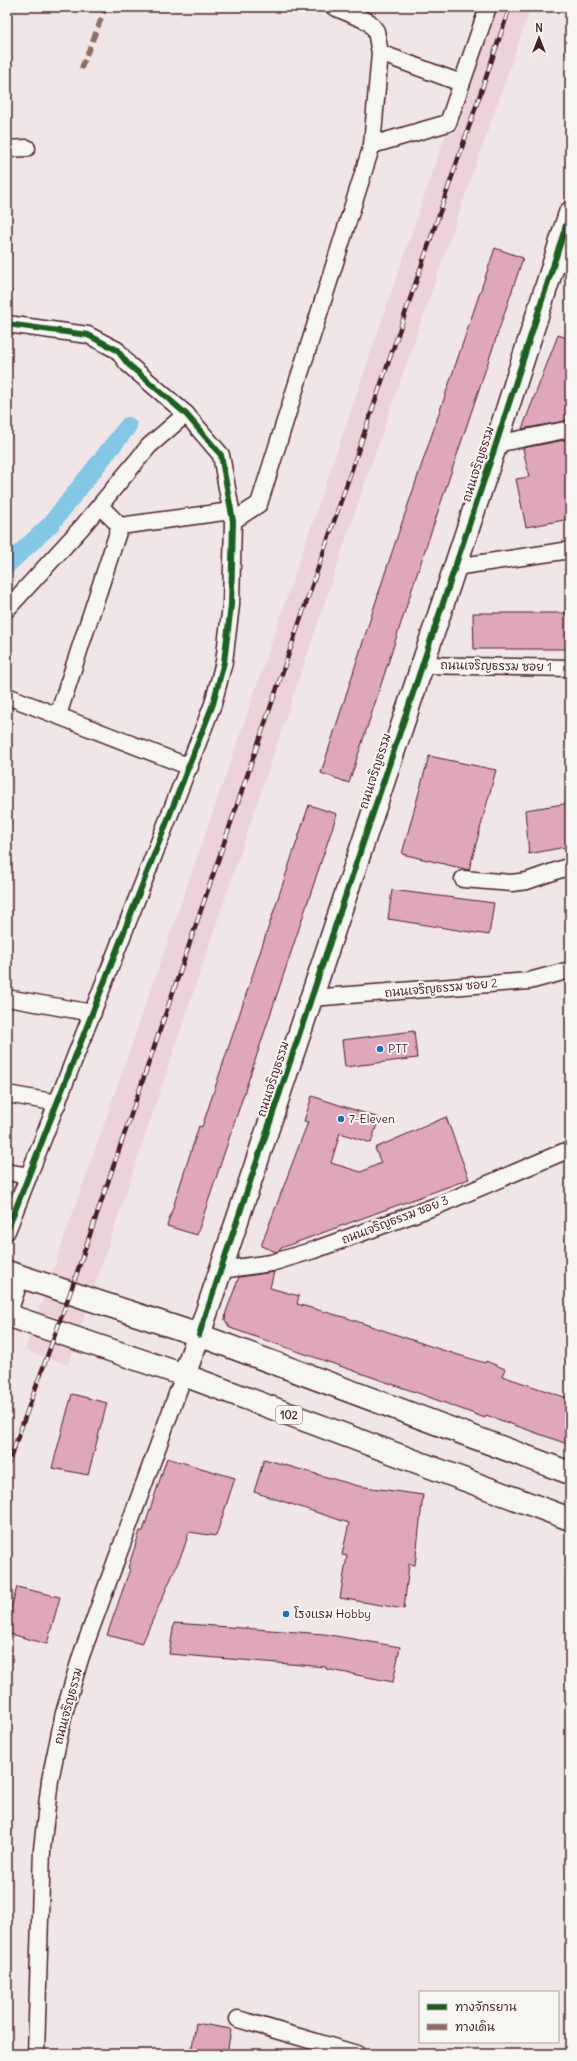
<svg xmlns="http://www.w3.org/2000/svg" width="577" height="2061" viewBox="0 0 577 2061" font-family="Delius,'Playpen Sans Thai',sans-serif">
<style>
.built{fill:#ecd3da}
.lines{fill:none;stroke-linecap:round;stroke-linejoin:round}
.canal{stroke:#84c7e5;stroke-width:18}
.building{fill:#dfa7bb;stroke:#4a1f2b}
.street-casing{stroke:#4a1f2b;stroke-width:19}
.secondary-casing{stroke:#4a1f2b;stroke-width:25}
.primary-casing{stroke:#4a1f2b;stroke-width:25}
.street{stroke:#f6f6f2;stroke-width:16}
.secondary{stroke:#f6f6f2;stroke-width:22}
.primary{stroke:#f6f6f2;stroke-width:22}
.rail-casing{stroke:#4a1f2b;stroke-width:4.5}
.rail{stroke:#f6f6f2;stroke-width:3;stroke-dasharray:9;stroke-linecap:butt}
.quiet{stroke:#8d6e63;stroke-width:5;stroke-dasharray:10 5;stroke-linecap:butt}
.cycleway-casing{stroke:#f6f6f2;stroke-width:8}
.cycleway{stroke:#1b5e20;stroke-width:6}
.poi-dot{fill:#1f6fb2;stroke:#f6f6f2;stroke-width:1.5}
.labels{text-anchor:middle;stroke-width:4;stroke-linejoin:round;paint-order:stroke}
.shield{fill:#f6f6f2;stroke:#7e6067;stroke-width:1}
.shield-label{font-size:11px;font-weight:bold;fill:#4a1f2b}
.street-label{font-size:12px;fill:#4a1f2b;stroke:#f6f6f2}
.poi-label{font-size:12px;fill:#4a1f2b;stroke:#f6f6f2;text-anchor:start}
</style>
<rect width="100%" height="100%" fill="#f1e6e7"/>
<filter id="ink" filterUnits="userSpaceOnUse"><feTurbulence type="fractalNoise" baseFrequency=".025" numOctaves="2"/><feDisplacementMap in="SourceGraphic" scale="8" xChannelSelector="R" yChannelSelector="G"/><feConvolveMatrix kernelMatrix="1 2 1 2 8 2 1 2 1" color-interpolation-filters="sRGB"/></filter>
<g filter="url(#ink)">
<!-- built -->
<path class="built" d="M489 7H531L368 474 68 1365 25 1350 239 737Z"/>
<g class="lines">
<!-- canal -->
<path class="canal" d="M7 565 50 525 128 426"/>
</g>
<!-- building -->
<g class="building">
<path d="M495 248 523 258 416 577 349 783 321 773 387 567Z"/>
<path d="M558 335 570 339V420L522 429Z"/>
<path d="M570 439V519L526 527 516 479 529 477 523 448Z"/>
<path d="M473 613H570V649H474Z"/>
<path d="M429 756 496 770 469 870 402 854Z"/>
<path d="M570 803V846L529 854 525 810Z"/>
<path d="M309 805 337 814 197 1235 167 1226 199 1126 202 1127Z"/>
<path d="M392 890 494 903 489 935 388 919Z"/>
<path d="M414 1031 417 1058 345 1067 342 1040Z"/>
<path d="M312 1096 379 1118 371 1143 340 1133 331 1163 361 1172 381 1163 375 1148 446 1117 469 1179 281 1248 280 1250 276 1252 261 1246 308 1122 304 1121Z"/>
<path d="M274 1272 270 1288 299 1296 297 1304 347 1318 439 1349 485 1363 486 1361 505 1369 502 1376 570 1399V1445L486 1415 485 1418 418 1393 230 1328 225 1320 226 1312 239 1277Z"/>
<path d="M72 1394 107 1403 88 1475 52 1468Z"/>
<path d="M167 1458 235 1478 216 1536 189 1532 183 1551 142 1644 107 1635 130 1569 128 1568 140 1531H143Z"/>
<path d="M264 1459 358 1486 423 1495 415 1565 409 1564 404 1609 340 1598 347 1556 342 1555 349 1523 254 1492Z"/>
<path d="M17 1587 60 1597 47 1644 7 1633V1623Z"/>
<path d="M174 1623 324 1634 400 1647 393 1682 326 1669V1667L169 1654Z"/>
<path d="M196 2023 231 2029 227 2054H191Z"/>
</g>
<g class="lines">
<defs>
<g id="street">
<path d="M380 53 461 83"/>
<path d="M372 145 448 123 488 7"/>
<path d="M7 149 27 148"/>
<path d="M7 324 88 335 117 350 128 364 186 414 221 455 233 521 231 605 224 662 213 704 7 1231"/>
<path d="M496 444 570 429"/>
<path d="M100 506 120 526 231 511"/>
<path d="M233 521 259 504 372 145 380 53 376 31 369 22 334 7"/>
<path d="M455 567 570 550"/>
<path d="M7 609 82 527 149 446 186 414"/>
<path d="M423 665 570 668"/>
<path d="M7 696 190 767"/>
<path d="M58 715 120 526"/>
<path d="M463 879 512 883 527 881 570 866"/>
<path d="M7 998 93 1013"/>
<path d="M311 998 529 981 570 970"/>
<path d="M7 1094 58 1103"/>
<path d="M7 1172 29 1176"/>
<path d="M221 1270 271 1263 314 1250 439 1205 563 1152"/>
<path d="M238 2019 357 2054"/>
<path d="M36 2054 42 1849 50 1780 64 1713 81 1656 184 1375"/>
</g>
<path id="secondary" d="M199 1335 496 444 570 213"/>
<g id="primary">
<path d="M7 1272 199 1335 570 1473"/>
<path d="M7 1309 18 1276"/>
<path d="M7 1315 184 1375 570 1519"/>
<path d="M184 1375 199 1335"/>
</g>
</defs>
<!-- street casing -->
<use href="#street" class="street-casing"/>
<!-- secondary casing -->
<use href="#secondary" class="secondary-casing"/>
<!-- primary casing -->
<use href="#primary" class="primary-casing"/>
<!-- street -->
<use href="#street" class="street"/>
<!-- secondary -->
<use href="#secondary" class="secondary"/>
<!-- primary -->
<use href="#primary" class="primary"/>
<defs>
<path id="rail" d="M7 1467 70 1293 510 7"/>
</defs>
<!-- rail casing -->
<use href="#rail" class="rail-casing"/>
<!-- rail -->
<use href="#rail" class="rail"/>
<!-- quiet -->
<path class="quiet" d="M81 69 106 7"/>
<defs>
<g id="cycleway">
<path d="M7 324 88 335 117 350 128 364 186 414 221 455 233 521 231 605 224 662 213 704 7 1231"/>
<path d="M199 1335 496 444 570 213"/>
</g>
</defs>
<!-- cycleway casing -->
<use href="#cycleway" class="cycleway-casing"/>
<!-- cycleway -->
<use href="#cycleway" class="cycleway"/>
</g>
</g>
<!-- markers -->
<g class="poi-dot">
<circle cx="380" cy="1049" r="4"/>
<circle cx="341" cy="1119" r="4"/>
<circle cx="286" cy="1614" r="4"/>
</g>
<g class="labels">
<!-- shield labels -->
<rect class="shield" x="276" y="1406" width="26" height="18" rx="3"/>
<g class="shield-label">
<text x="289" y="1419">102</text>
</g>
<!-- street labels -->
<g class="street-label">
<text transform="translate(478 464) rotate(-72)" y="4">ถนนเจริญธรรม</text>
<text transform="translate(496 666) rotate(1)" y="4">ถนนเจริญธรรม ซอย 1</text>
<text transform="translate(375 771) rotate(-72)" y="4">ถนนเจริญธรรม</text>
<text transform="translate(441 988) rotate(-5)" y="4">ถนนเจริญธรรม ซอย 2</text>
<text transform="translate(273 1079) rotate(-72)" y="4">ถนนเจริญธรรม</text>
<text transform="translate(395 1220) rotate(-21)" y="4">ถนนเจริญธรรม ซอย 3</text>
<text transform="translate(68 1706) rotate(-75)" y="4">ถนนเจริญธรรม</text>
</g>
<!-- poi labels -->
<g class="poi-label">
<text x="388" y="1053">PTT</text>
<text x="349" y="1123">7-Eleven</text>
<text x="294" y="1618">โรงแรม Hobby</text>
</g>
</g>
<!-- margin -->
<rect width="577" height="2061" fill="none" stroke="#f6f6f2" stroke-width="24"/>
<rect x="12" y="12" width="553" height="2037" fill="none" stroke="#4a1f2b" stroke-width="1.5" filter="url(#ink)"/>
<!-- legend -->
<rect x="419" y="1991" width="140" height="52" fill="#f6f6f2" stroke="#b1a0a2"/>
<rect x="427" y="2004" width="20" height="6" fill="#1b5e20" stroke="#b1a0a2"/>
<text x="455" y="2011" font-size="12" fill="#4a1f2b">ทางจักรยาน</text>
<rect x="427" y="2024" width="20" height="6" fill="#8d6e63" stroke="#b1a0a2"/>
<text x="455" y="2031" font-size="12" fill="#4a1f2b">ทางเดิน</text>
<!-- north arrow -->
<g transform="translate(539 38)" stroke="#f6f6f2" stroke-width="3" paint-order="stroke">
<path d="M0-3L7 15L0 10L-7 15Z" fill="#4a1f2b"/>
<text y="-6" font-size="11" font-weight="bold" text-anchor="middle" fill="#4a1f2b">N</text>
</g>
</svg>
